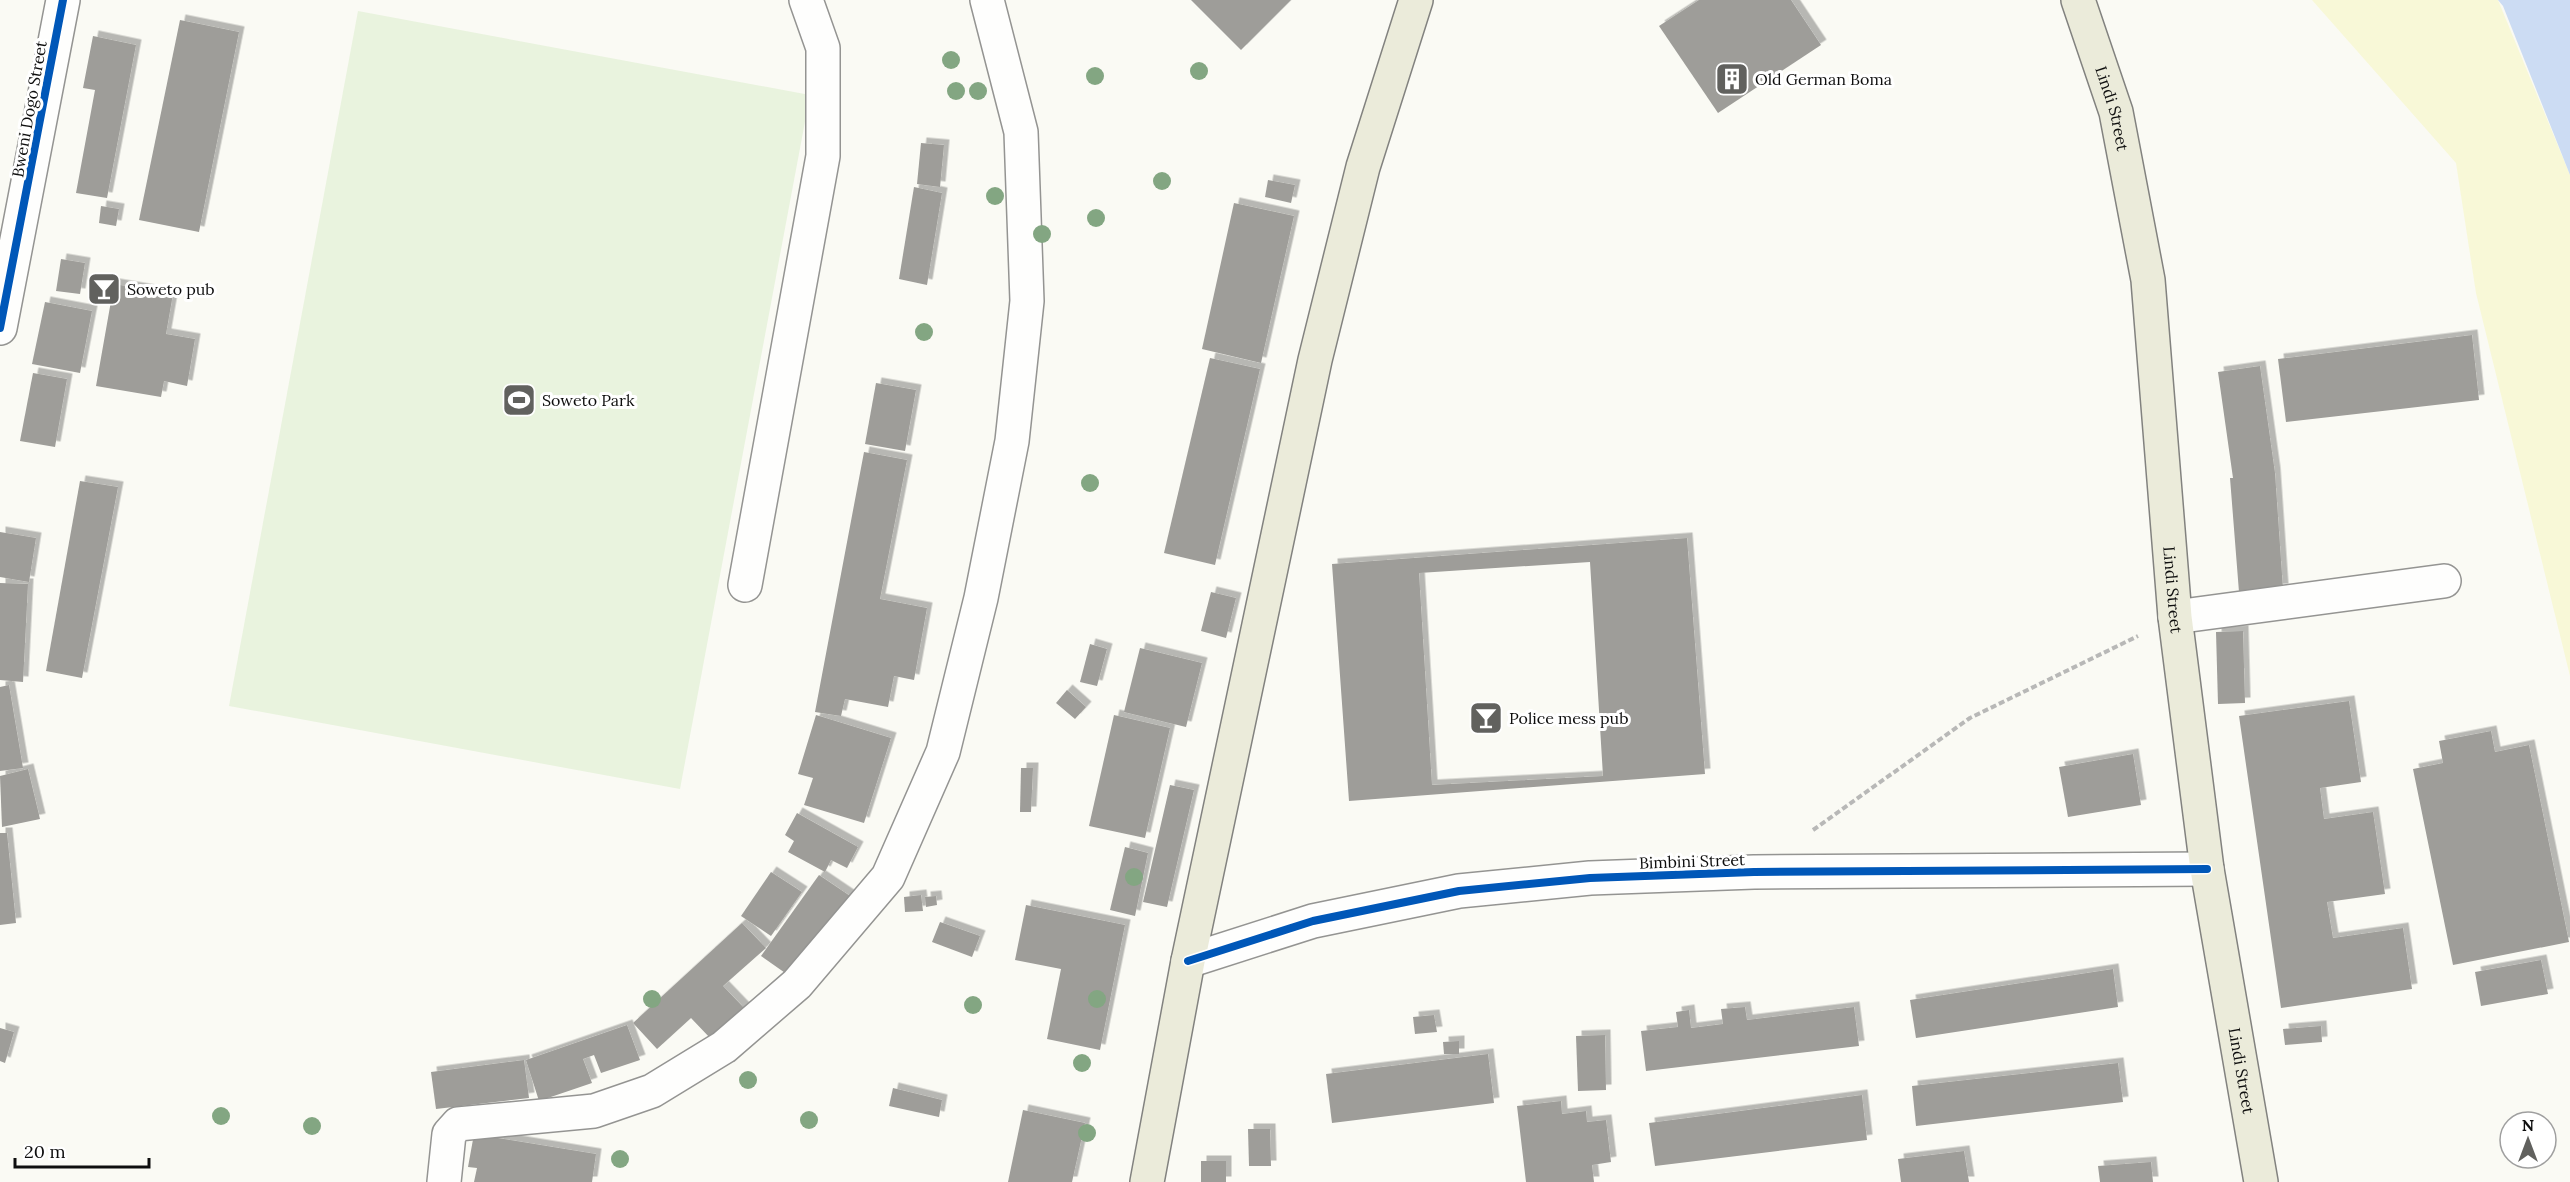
<svg xmlns="http://www.w3.org/2000/svg" width="2570" height="1182" viewBox="0 0 2570 1182" font-family="Lora,serif">
<style>
.sand{fill:#f8f8d7}
.pitch{fill:#e9f3de}
.water{fill:#ccdcf3}
.building{fill:#9e9d99;fill-rule:evenodd;filter:url(#shadow)}
.lines{fill:none;stroke-linecap:round;stroke-linejoin:round}
.minor-casing{stroke:#949492;stroke-width:36}
.major-casing{stroke:#82827f;stroke-width:36}
.path{stroke:#b8b8b7;stroke-width:4;stroke-dasharray:6 3;stroke-linecap:butt}
.minor{stroke:#fefefd;stroke-width:33}
.major{stroke:#ebebda;stroke-width:33}
.cycleway-casing{stroke:#fff;stroke-width:11}
.cycleway{stroke:#0057b8;stroke-width:8}
.tree{fill:#83a682}
.labels{text-anchor:middle;stroke-width:6;stroke-linejoin:round;paint-order:stroke}
.poi-label{font-size:16px;fill:#0e0e0e;stroke:#fff;text-anchor:start}
.street-label{font-size:16px;fill:#0e0e0e;stroke:#fff}
</style>
<defs>
<filter id="shadow"><feDropShadow dx="5.5" dy="-5.5" stdDeviation="0" flood-color="#0004"/></filter>
</defs>
<rect width="100%" height="100%" fill="#fafaf4"/>
<!-- sand -->
<path class="sand" d="M2312 0H2498L2570 175V676L2476 293 2456 163Z"/>
<!-- pitch -->
<path class="pitch" d="M358 11 810 95 680 789 229 706Z"/>
<!-- water -->
<path class="water" d="M2498 0H2570V175L2503 6Z"/>
<!-- building -->
<g class="building">
<path d="M1191 0H1291L1241 50Z"/>
<path d="M1699 0H1791L1821 45 1718 113 1659 26Z"/>
<path d="M180 20 239 32 199 232 139 220Z"/>
<path d="M93 36 136 45 107 198 76 193 95 90 83 88Z"/>
<path d="M921 143 944 145 940 187 917 184Z"/>
<path d="M1268 180 1295 185 1291 203 1265 197Z"/>
<path d="M914 187 942 193 927 285 899 279Z"/>
<path d="M1234 203 1294 216 1261 363 1202 349Z"/>
<path d="M101 206 119 209 116 226 99 223Z"/>
<path d="M61 259 85 263 80 294 56 291Z"/>
<path d="M114 284 173 294 166 334 195 339 187 386 164 381 161 397 96 386Z"/>
<path d="M45 302 92 311 80 373 32 364Z"/>
<path d="M2472 335 2479 400 2286 422 2278 359Z"/>
<path d="M1210 358 1260 369 1215 565 1164 553Z"/>
<path d="M2260 366 2275 473 2283 589 2239 592 2230 478H2233L2218 372Z"/>
<path d="M33 373 67 379 55 447 20 441Z"/>
<path d="M876 383 916 390 905 451 865 444Z"/>
<path d="M864 452 907 460 880 599 927 608 914 680 894 676 888 707 845 699 841 716 815 712Z"/>
<path d="M80 481 118 487 82 678 46 671Z"/>
<path d="M0 532 36 538 29 582 0 577Z"/>
<path d="M1687 538 1705 774 1349 801 1332 564ZM1590 562 1603 776 1432 785 1419 573Z"/>
<path d="M0 583 28 584 23 682 0 680Z"/>
<path d="M1211 592 1236 598 1226 638 1201 631Z"/>
<path d="M2243 631 2245 703 2218 704 2216 632Z"/>
<path d="M1090 644 1107 649 1097 686 1080 682Z"/>
<path d="M1140 648 1202 663 1186 727 1124 712Z"/>
<path d="M9 685 23 768 0 771V687Z"/>
<path d="M1067 690 1086 707 1075 719 1056 703Z"/>
<path d="M2349 701 2361 782 2320 788 2324 819 2373 812 2385 894 2327 902 2333 938 2403 928 2412 989 2281 1008 2239 716Z"/>
<path d="M816 715 891 738 864 823 804 805 813 778 798 774Z"/>
<path d="M1114 715 1170 728 1145 838 1089 826Z"/>
<path d="M2491 731 2495 752 2529 745 2569 942 2453 965 2413 769 2443 763 2439 741Z"/>
<path d="M2133 754 2141 805 2068 817 2059 767Z"/>
<path d="M1021 768H1033L1031 812H1020Z"/>
<path d="M28 769 40 819 2 827 0 776Z"/>
<path d="M1170 785 1194 790 1167 907 1143 902Z"/>
<path d="M797 813 858 847 847 868 831 860 825 872 788 852 794 841 785 835Z"/>
<path d="M0 833H7L16 923 0 925Z"/>
<path d="M1125 847 1148 853 1135 916 1110 910Z"/>
<path d="M771 872 802 892 771 936 741 916Z"/>
<path d="M819 875 856 900 798 982 761 956Z"/>
<path d="M921 895 923 911 905 912 904 897Z"/>
<path d="M936 896 937 905 926 907 925 897Z"/>
<path d="M1026 905 1125 925 1100 1050 1047 1039 1061 969 1015 960Z"/>
<path d="M940 922 980 936 972 957 932 942Z"/>
<path d="M742 923 766 948 723 986 745 1009 711 1039 691 1018 657 1049 633 1023Z"/>
<path d="M2541 960 2548 994 2481 1006 2475 972Z"/>
<path d="M2113 969 2118 1007 1916 1038 1910 1000Z"/>
<path d="M1745 1007 1747 1020 1854 1007 1859 1046 1646 1071 1641 1031 1678 1027 1676 1012 1689 1010 1691 1028 1723 1024 1721 1009Z"/>
<path d="M1434 1015 1437 1032 1415 1034 1413 1017Z"/>
<path d="M627 1025 640 1060 601 1073 594 1055 583 1059 592 1083 539 1101 526 1060Z"/>
<path d="M2321 1026 2322 1042 2285 1045 2283 1029Z"/>
<path d="M0 1028 14 1032 5 1063 0 1061Z"/>
<path d="M1605 1035 1606 1090 1578 1091 1576 1036Z"/>
<path d="M1459 1041V1054H1444L1443 1042Z"/>
<path d="M1488 1054 1494 1103 1332 1123 1326 1074Z"/>
<path d="M524 1060 529 1098 436 1109 431 1072Z"/>
<path d="M2118 1063 2123 1102 1916 1126 1912 1086Z"/>
<path d="M893 1088 942 1100 939 1117 889 1106Z"/>
<path d="M1862 1095 1867 1140 1655 1166 1649 1123Z"/>
<path d="M1561 1101 1562 1114 1586 1111 1587 1122 1606 1120 1611 1162 1592 1165 1594 1182H1526L1517 1106Z"/>
<path d="M1023 1110 1085 1123 1072 1182H1008Z"/>
<path d="M1248 1129H1270L1271 1166H1249Z"/>
<path d="M474 1134 596 1154 592 1182H474L477 1168 468 1167Z"/>
<path d="M1964 1151 1969 1182H1901L1898 1159Z"/>
<rect x="1201" y="1161" width="25" height="21"/>
<path d="M2151 1162 2153 1182H2100L2098 1166Z"/>
</g>
<g class="lines">
<defs>
<g id="minor">
<path d="M0 328 63 0"/>
<path d="M745 585 823 156V48L806 0"/>
<path d="M2175 617 2444 581"/>
<path d="M1188 961 1313 921 1459 891 1590 878 1754 872 2207 869"/>
<path d="M444 1182 449 1134 458 1124 594 1111 652 1091 724 1047 797 984 888 877 943 752 981 598 1012 441 1027 301 1021 132 987 0"/>
</g>
<g id="major">
<path id="s1" d="M2078 0 2116 112 2148 280 2175 617 2207 869 2261 1182"/>
<path d="M1147 1182 1188 961 1315 360 1363 167 1416 0"/>
</g>
</defs>
<!-- minor casing -->
<use href="#minor" class="minor-casing"/>
<!-- major casing -->
<use href="#major" class="major-casing"/>
<!-- path -->
<path class="path" d="M1813 830 1970 718 2138 636"/>
<!-- minor -->
<use href="#minor" class="minor"/>
<!-- major -->
<use href="#major" class="major"/>
<defs>
<g id="cycleway">
<path d="M0 328 63 0"/>
<path d="M1188 961 1313 921 1459 891 1590 878 1754 872 2207 869"/>
</g>
</defs>
<!-- cycleway casing -->
<use href="#cycleway" class="cycleway-casing"/>
<!-- cycleway -->
<use href="#cycleway" class="cycleway"/>
</g>
<!-- trees -->
<g class="tree">
<circle cx="951" cy="60" r="9"/>
<circle cx="1199" cy="71" r="9"/>
<circle cx="1095" cy="76" r="9"/>
<circle cx="956" cy="91" r="9"/>
<circle cx="978" cy="91" r="9"/>
<circle cx="1162" cy="181" r="9"/>
<circle cx="995" cy="196" r="9"/>
<circle cx="1096" cy="218" r="9"/>
<circle cx="1042" cy="234" r="9"/>
<circle cx="924" cy="332" r="9"/>
<circle cx="1090" cy="483" r="9"/>
<circle cx="1134" cy="877" r="9"/>
<circle cx="652" cy="999" r="9"/>
<circle cx="1097" cy="999" r="9"/>
<circle cx="973" cy="1005" r="9"/>
<circle cx="1082" cy="1063" r="9"/>
<circle cx="748" cy="1080" r="9"/>
<circle cx="221" cy="1116" r="9"/>
<circle cx="809" cy="1120" r="9"/>
<circle cx="312" cy="1126" r="9"/>
<circle cx="1087" cy="1133" r="9"/>
<circle cx="620" cy="1159" r="9"/>
</g>
<!-- icons -->
<defs>
<symbol id="building-square" viewBox="-11 -11 22 22"><rect x="-9" y="-9" width="18" height="18" rx="4" fill="#61615e" stroke="#fff"/><path d="M-4-6H4V6H1V3H-1V6H-4ZM-2.5-4.3h1.7v1.8h-1.7ZM.8-4.3h1.7v1.8H.8ZM-2.5-1h1.7V.8h-1.7ZM.8-1h1.7V.8H.8Z" fill="#fff"/></symbol>
<symbol id="bar-square" viewBox="-11 -11 22 22"><rect x="-9" y="-9" width="18" height="18" rx="4" fill="#61615e" stroke="#fff"/><path d="M-6-5H6L.8 .8V4.5H3.5V6h-7V4.5H-.8V.8Z" fill="#fff"/></symbol>
<symbol id="stadium-square" viewBox="-11 -11 22 22"><rect x="-9" y="-9" width="18" height="18" rx="4" fill="#61615e" stroke="#fff"/><path d="M0-5a6.5 5 0 1 0 0 10a6.5 5 0 1 0 0-10ZM-3.5-1.8h7v3.6h-7Z" fill="#fff"/></symbol>
</defs>
<g fill-rule="evenodd">
<use href="#building-square" x="1713" y="60" width="38" height="38"/>
<use href="#bar-square" x="85" y="270" width="38" height="38"/>
<use href="#stadium-square" x="500" y="381" width="38" height="38"/>
<use href="#bar-square" x="1467" y="699" width="38" height="38"/>
</g>
<g class="labels">
<!-- poi labels -->
<g class="poi-label">
<text x="1755" y="85">Old German Boma</text>
<text x="127" y="295">Soweto pub</text>
<text x="542" y="406">Soweto Park</text>
<text x="1509" y="724">Police mess pub</text>
</g>
<!-- street labels -->
<g class="street-label">
<text dy="6" stroke="none"><textPath href="#s1" startOffset="114">Lindi Street</textPath></text>
<text transform="translate(29 109) rotate(-80)" y="6">Bweni Dogo Street</text>
<text dy="6" stroke="none"><textPath href="#s1" startOffset="600">Lindi Street</textPath></text>
<text transform="translate(1692 861) rotate(-2)" y="6">Bimbini Street</text>
<text dy="6" stroke="none"><textPath href="#s1" startOffset="1086">Lindi Street</textPath></text>
</g>
</g>
<!-- north arrow -->
<g transform="translate(2528 1140)"><circle r="28" fill="#ffffff" stroke="#9f9f9f" stroke-width="1.5"/>
<path d="M0-4.5L10 22L0 15L-10 22Z" fill="#61615e"/>
<text y="-9" font-size="16" font-weight="bold" text-anchor="middle" fill="#0e0e0e">N</text>
</g>
<!-- scale -->
<path d="M15 1158v9h134v-9" fill="none" stroke="#0e0e0e" stroke-width="3"/>
<text x="24" y="1158" font-size="18" fill="#0e0e0e" stroke="#ffffff" stroke-width="4.5" paint-order="stroke">20 m</text>
</svg>
